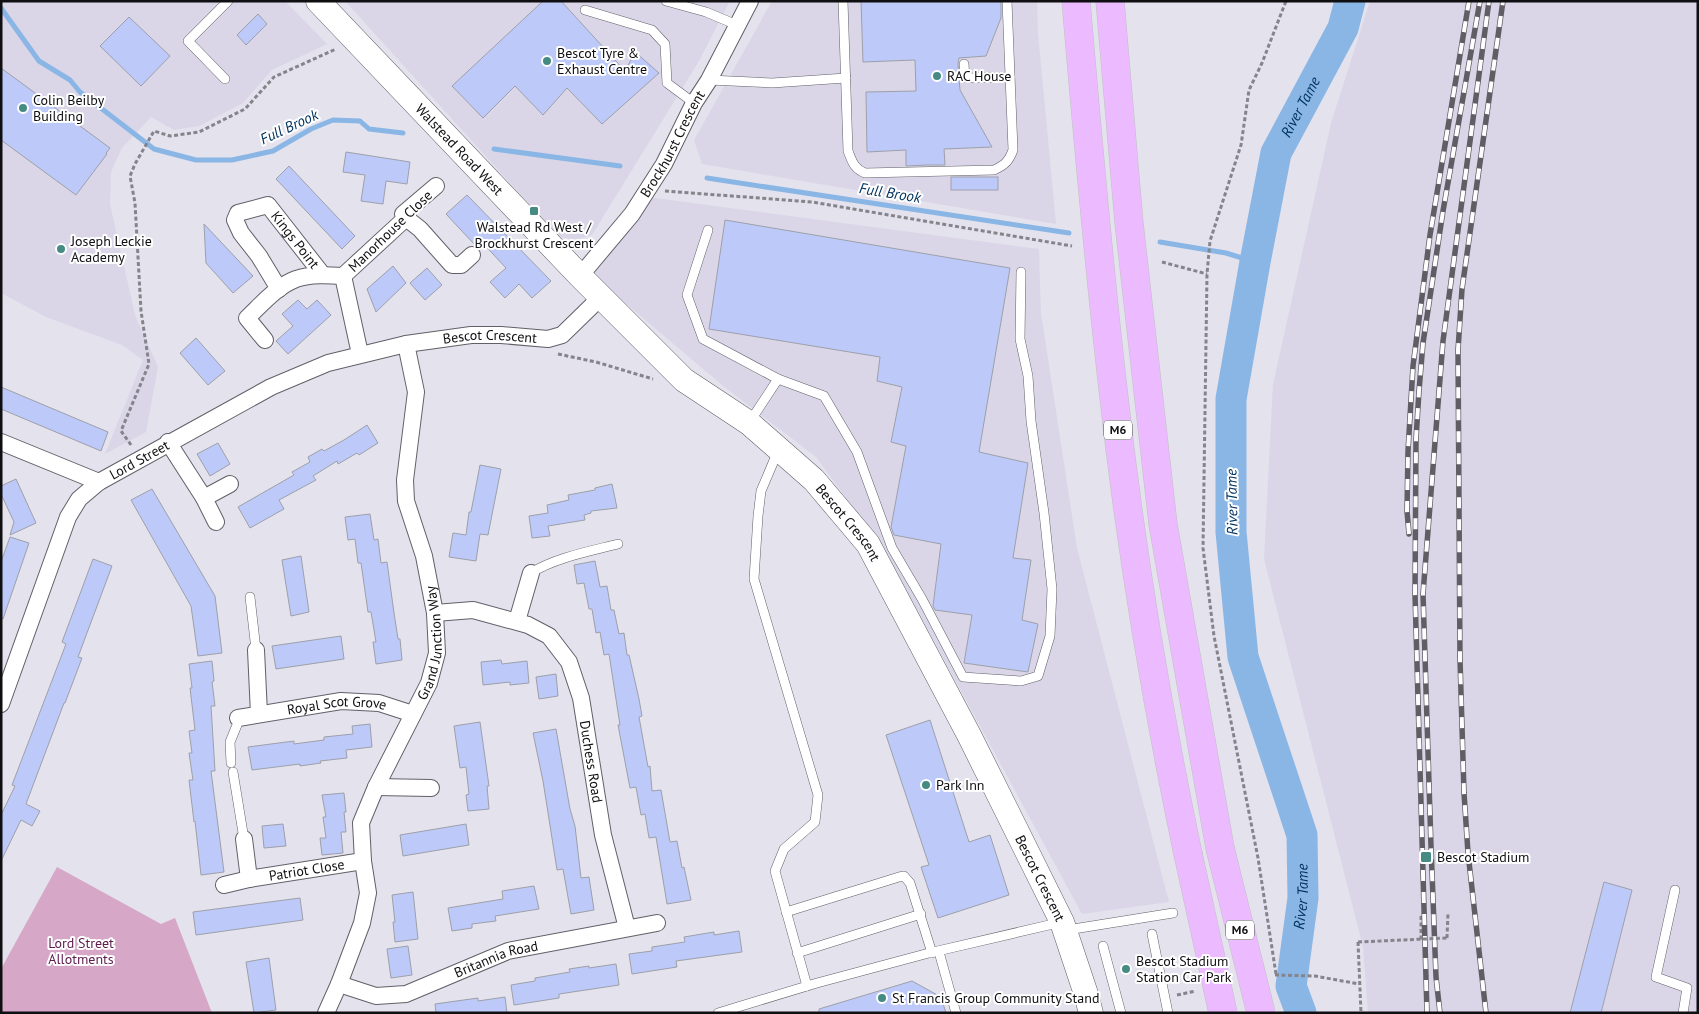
<svg xmlns="http://www.w3.org/2000/svg" width="1699" height="1014" viewBox="0 0 1699 1014" font-family="'PT Sans',sans-serif">
<style>
.built{fill:#dad6e8}
.green{fill:#d6a7c7}
.lines{fill:none;stroke-linecap:round;stroke-linejoin:round}
.stream{stroke:#8ab6e6;stroke-width:5}
.river{stroke:#8ab6e6;stroke-width:31}
.building{fill:#bdcaf9;stroke:#9da0a9}
.lane-casing{stroke:#616068;stroke-width:10}
.street-casing{stroke:#616068;stroke-width:18}
.secondary-casing{stroke:#616068;stroke-width:25}
.highway-casing{stroke:#c1c0c1;stroke-width:29}
.path{stroke:#85848b;stroke-width:3;stroke-dasharray:4 2.5;stroke-linecap:butt}
.lane{stroke:#fff;stroke-width:9}
.street{stroke:#fff;stroke-width:16}
.secondary{stroke:#fff;stroke-width:24}
.highway{stroke:#ecbaff;stroke-width:28}
.rail-casing{stroke:#605e64;stroke-width:5.5}
.rail{stroke:#fff;stroke-width:4;stroke-dasharray:11;stroke-linecap:butt}
.highway-bridge-casing{stroke:#c1c0c1;stroke-width:29;stroke-linecap:butt}
.path-bridge{stroke:#85848b;stroke-width:3;stroke-dasharray:4 2.5;stroke-linecap:butt}
.highway-bridge{stroke:#ecbaff;stroke-width:28}
.poi-dot{fill:#458b84;stroke:#fff;stroke-width:2}
.labels{text-anchor:middle;stroke-width:4;stroke-linejoin:round;paint-order:stroke}
.shield{fill:#fff;stroke:#575658;stroke-width:1}
.shield-label{font-size:12px;font-weight:bold;fill:#0f0e11}
.poi-label{font-size:14px;fill:#0f0e11;stroke:#fff;text-anchor:start}
.street-label{font-size:14px;fill:#0f0e11;stroke:#fff}
.park-label{font-size:14px;fill:#5d1b4e;stroke:#fff}
.water-label{font-size:15px;font-style:italic;fill:#023460;stroke:#fff}
</style>
<rect width="100%" height="100%" fill="#e4e2ed"/>
<!-- built -->
<g class="built">
<path d="M1 1H285L327 44 272 70 243 103 199 126 174 130 151 117 122 148 111 172 110 204 135 315 158 367 146 432 105 454 143 360 122 345 46 317 1 293Z"/>
<path d="M345 1H730L699 61 592 235 574 240 558 236Z"/>
<path d="M772 1H1037L1038 33 1056 224 702 164 694 140Z"/>
<path d="M1370 1H1698V1013H1368L1363 947 1264 559 1273 384 1331 123Z"/>
<path d="M648 197 1039 249 1041 313 1077 548 1169 902 1082 914 885 551 816 457 722 385 591 274Z"/>
</g>
<!-- green -->
<path class="green" d="M57 867 161 924 175 918 212 1013H1V969Z"/>
<g class="lines">
<!-- stream -->
<g class="stream">
<path d="M1 8 39 61 70 80 80 92 154 149 196 160H232L273 151 311 129 333 120 360 121 369 129 403 133"/>
<path d="M494 149 620 166"/>
<path d="M707 178 1069 233"/>
<path d="M1160 242 1226 253 1255 262"/>
</g>
<!-- river -->
<path class="river" id="s1" d="M1301 1013 1291 986 1303 898 1302 835 1243 657 1231 532V399L1255 262 1276 153 1343 28 1350 1"/>
</g>
<!-- building -->
<g class="building">
<path d="M543 1H561L625 71 635 52 659 73 602 124 567 88 543 115 515 86 483 118 452 86Z"/>
<path d="M861 1H1001V18L986 56 959 58 958 64 960 90 992 147 944 149 945 165H927L906 166V150L867 152 866 92 916 91 915 60 863 62Z"/>
<path d="M258 14 267 24 246 45 237 35Z"/>
<path d="M129 17 170 56 141 86 100 46Z"/>
<path d="M1 68 110 148 106 153 107 154 76 195 1 140Z"/>
<path d="M346 152 410 162 407 184 386 181 383 204 361 201 365 175 343 172Z"/>
<path d="M289 166 355 236 342 249 276 179Z"/>
<rect x="951" y="177" width="47" height="13"/>
<path d="M467 195 551 281 532 298 519 284 505 298 490 282 506 268 479 239 474 244 446 214Z"/>
<path d="M725 220 1010 268 979 452 1028 463 1013 558 1031 560 1022 620 1038 624 1028 672 964 663 972 615 935 610 933 606 941 544 894 535 891 527 906 446 891 442 902 387 877 381 880 357 709 329Z"/>
<path d="M204 224 253 276 233 293 206 263Z"/>
<path d="M393 266 406 283 376 312 367 289Z"/>
<path d="M427 268 442 285 425 300 410 283Z"/>
<path d="M298 300 307 309 317 300 331 315 288 354 276 341 293 326 282 314Z"/>
<path d="M196 338 225 371 208 385 180 353Z"/>
<path d="M1 387 108 432 101 451 1 409Z"/>
<path d="M367 425 378 443 359 455 357 453 338 464 337 461 313 476 316 480 279 500 284 509 250 528 238 507 294 475 292 472 310 462 308 457 322 449 324 451 344 440Z"/>
<path d="M218 443 230 464 210 476 197 454Z"/>
<path d="M480 465 501 469 488 535 480 534 476 561 449 557 453 533 466 535 469 512H471Z"/>
<path d="M16 479 36 523 10 535 14 522 1 494V486Z"/>
<path d="M612 484 617 508 591 511V513L584 515 585 520 548 526 550 536 532 538 529 516 548 513 547 505 569 500 568 495 595 490V488Z"/>
<path d="M152 489 215 596 222 653 198 656 191 606 131 500Z"/>
<path d="M370 514 374 540 378 539 381 563 387 562 394 613 398 639H400L402 660 376 664 373 642H376L371 612H368L361 563H358L355 539 348 540 345 517Z"/>
<path d="M10 537 29 543 3 619H1V562Z"/>
<path d="M301 556 309 612 291 616 282 560Z"/>
<path d="M93 559 112 566 78 657 82 658 65 703H64L26 804 40 811 32 826 21 820 1 861V815L15 786 12 785 66 644 62 642Z"/>
<path d="M595 561 600 587 607 586 611 610H614L619 634 624 633 627 655H629L639 699 642 716 639 717 648 767 650 766 652 791 661 790 670 842 677 841 682 868 684 867 691 900 667 904 656 837 649 838 645 814 641 815 636 787 630 788 618 725H620L609 654 604 655 600 632 596 633 592 609H589L584 583 577 584 574 565Z"/>
<path d="M341 636 344 659 276 669 272 646Z"/>
<path d="M501 660 502 664 527 661 529 683 510 685V682L483 685 481 662Z"/>
<path d="M212 661 214 681 212 682 215 706H211L215 771H211L224 872 201 875 195 821 194 822 189 780H193L189 753H192L189 731 195 730 190 688H192L189 664Z"/>
<path d="M556 674 558 696 539 699 536 677Z"/>
<path d="M930 720 969 842 990 835 1009 895 938 918 921 867 929 865 886 735Z"/>
<path d="M480 722 489 786H487L489 809 468 811 466 795 469 794 466 767 460 768 454 726Z"/>
<path d="M370 724 372 747 346 750 347 758 320 761 321 763 300 766V764L252 770 248 747 294 741V744L324 740V737L353 734 352 726Z"/>
<path d="M556 729 570 809 575 826 581 878 589 877 594 910 571 914 563 869 557 870 543 781 533 733Z"/>
<path d="M344 793 346 812H344L346 832H341L343 853 322 855 320 838H326L323 817H326L322 795Z"/>
<path d="M283 824 286 846 264 848 262 826Z"/>
<path d="M466 824 469 845 403 856 400 835Z"/>
<path d="M1604 882 1632 890 1601 1013H1570Z"/>
<path d="M534 886 539 909 495 916 496 921 472 924V928L452 931 448 908 503 899 502 891Z"/>
<path d="M413 892 418 939 395 942 393 922H395L392 895Z"/>
<path d="M300 898 303 920 196 935 193 912Z"/>
<path d="M739 931 742 952 676 961 677 967 632 974 629 954 652 951V947L685 942 684 937 714 932V935Z"/>
<path d="M408 946 412 975 391 978 387 949Z"/>
<path d="M269 958 276 1010 254 1013 246 962Z"/>
<path d="M616 964 619 985 559 994V998L514 1005 511 985 535 981V978L570 972 569 969 589 966V968Z"/>
<path d="M912 981 941 997 946 1013H819V1009Z"/>
<path d="M505 997 507 1013H436L435 1004 478 998V1001Z"/>
</g>
<g class="lines">
<defs>
<g id="lane">
<path d="M666 1 706 12 737 25"/>
<path d="M843 1 848 151C852 161 854 169 865 173L994 170C1005 165 1009 161 1013 150L1007 1"/>
<path d="M585 10 652 30 665 44 667 83 694 103"/>
<path d="M964 64 965 78 1010 77"/>
<path d="M225 79 188 41 228 1"/>
<path d="M709 80 772 83 846 78"/>
<path d="M708 230 687 295 703 339 778 379 749 423"/>
<path d="M778 379 824 396 857 452 892 548 922 599 963 677 1021 681 1038 676 1050 636 1052 589 1044 513 1031 421 1028 376 1020 339 1021 272"/>
<path d="M778 451 761 491 758 516 754 579 818 795 815 822 784 849 775 871 807 986"/>
<path d="M531 573C554 558 591 551 618 544"/>
<path d="M250 597 256 650"/>
<path d="M231 763 230 742 237 725 238 718"/>
<path d="M233 772 244 839"/>
<path d="M1675 890 1656 977 1687 988 1683 1013"/>
<path d="M786 912 899 877 904 876 910 883 932 953"/>
<path d="M1067 930 1173 913"/>
<path d="M1152 934 1168 1013"/>
<path d="M1103 946 1121 1013"/>
<path d="M939 952 956 1013"/>
<path d="M797 953 921 914"/>
<path d="M718 1013 817 983 929 953 1062 922"/>
</g>
<g id="street">
<path d="M406 218 420 229 452 265H461L472 255"/>
<path d="M343 276 406 218 403 214 436 186"/>
<path id="s2" d="M580 276 632 214 664 164 694 103 709 80 750 1"/>
<path id="s3" d="M279 289 259 256 241 233 235 220 238 213 268 205 322 274"/>
<path d="M265 340 247 318C261 305 277 286 296 279 311 274 328 275 343 276L360 354"/>
<path d="M1 442 99 482"/>
<path d="M168 442 204 498 216 522"/>
<path d="M204 498 230 484"/>
<path id="s4" d="M435 613 473 610 528 625 549 636 569 662 581 698 603 835 627 928"/>
<path d="M517 621 531 573"/>
<path d="M256 650 259 714"/>
<path id="s5" d="M1 704 68 517 79 499 99 482 271 387 328 363 406 344 471 335H501L548 339 562 335 601 297"/>
<path id="s6" d="M238 718 341 701 379 703 413 714"/>
<path d="M376 787 431 788"/>
<path d="M244 839 249 879"/>
<path id="s7" d="M224 885 249 879 363 861"/>
<path id="s8" d="M339 984 376 996 406 994 508 951 657 923"/>
<path id="s9" d="M326 1013 339 984 362 923 368 893 363 861 361 823 376 787 429 683 437 653 435 613 424 556 406 501 405 480 416 392 406 344"/>
</g>
<g id="secondary">
<path id="s10" d="M318 1 580 276 684 380 749 423 814 480 868 544 970 737 1062 922 1086 994 1091 1013"/>
</g>
<g id="highway">
<path d="M1076 1C1087 131 1098 260 1113 389 1130 544 1156 702 1188 854"/>
<path d="M1110 1 1129 223 1163 524 1220 848"/>
</g>
</defs>
<!-- lane casing -->
<use href="#lane" class="lane-casing"/>
<!-- street casing -->
<use href="#street" class="street-casing"/>
<!-- secondary casing -->
<use href="#secondary" class="secondary-casing"/>
<!-- highway casing -->
<use href="#highway" class="highway-casing"/>
<!-- path -->
<g class="path">
<path d="M665 191 812 202 1072 246"/>
<path d="M1162 262 1207 274"/>
<path d="M558 354 596 362 653 379"/>
<path d="M131 445 121 431 149 364 141 311 135 203 130 176 135 164 154 131 170 136 199 132 245 109 274 77 336 49"/>
<path d="M1421 916V940"/>
<path d="M1447 938 1448 913"/>
<path d="M1358 942 1361 1013"/>
<path d="M1276 974 1258 858 1214 636 1203 548 1207 274 1210 241 1241 145 1249 90 1262 63 1286 1"/>
<path d="M1275 975 1315 976 1359 984"/>
<path d="M1177 995 1196 991"/>
</g>
<!-- lane -->
<use href="#lane" class="lane"/>
<!-- street -->
<use href="#street" class="street"/>
<!-- secondary -->
<use href="#secondary" class="secondary"/>
<!-- highway -->
<use href="#highway" class="highway"/>
<defs>
<g id="rail">
<path d="M1409 534 1407 511 1408 451 1413 366 1430 235 1469 1"/>
<path d="M1427 1013 1415 594 1416 439 1419 391 1423 343 1443 211 1480 1"/>
<path d="M1440 1013 1436 977 1431 846 1423 594 1443 341 1489 1"/>
<path d="M1486 1013 1468 853 1464 793 1460 659 1458 350 1462 289 1503 1"/>
</g>
</defs>
<!-- rail casing -->
<use href="#rail" class="rail-casing"/>
<!-- rail -->
<use href="#rail" class="rail"/>
<defs>
<g id="highway-bridge">
<path d="M1220 848 1261 1013"/>
<path d="M1188 854 1223 1013"/>
</g>
</defs>
<!-- highway-bridge casing -->
<use href="#highway-bridge" class="highway-bridge-casing"/>
<!-- path-bridge -->
<path class="path-bridge" d="M1358 942 1447 938"/>
<!-- highway-bridge -->
<use href="#highway-bridge" class="highway-bridge"/>
</g>
<!-- markers -->
<g class="poi-dot">
<circle cx="547" cy="61" r="5"/>
<circle cx="937" cy="76" r="5"/>
<circle cx="23" cy="108" r="5"/>
<rect x="529" y="206" width="10" height="10" rx="2.5"/>
<circle cx="61" cy="249" r="5"/>
<circle cx="926" cy="785" r="5"/>
<rect x="1420" y="851" width="12" height="12" rx="2.5"/>
<circle cx="1126" cy="969" r="5"/>
<circle cx="882" cy="998" r="5"/>
</g>
<g class="labels">
<!-- shield labels -->
<g class="shield">
<rect x="1104" y="420.5" width="28" height="19" rx="4"/>
<rect x="1226" y="920.5" width="28" height="19" rx="4"/>
</g>
<g class="shield-label">
<text x="1118" y="434">M6</text>
<text x="1240" y="934">M6</text>
</g>
<!-- poi labels -->
<g class="poi-label">
<text x="557" y="58">Bescot Tyre &amp;<tspan x="557" dy="16">Exhaust Centre</tspan></text>
<text x="947" y="81">RAC House</text>
<text x="33" y="105">Colin Beilby<tspan x="33" dy="16">Building</tspan></text>
<text x="534" y="232" text-anchor="middle">Walstead Rd West /<tspan x="534" dy="16">Brockhurst Crescent</tspan></text>
<text x="71" y="246">Joseph Leckie<tspan x="71" dy="16">Academy</tspan></text>
<text x="936" y="790">Park Inn</text>
<text x="1437" y="862">Bescot Stadium</text>
<text x="1136" y="966">Bescot Stadium<tspan x="1136" dy="16">Station Car Park</tspan></text>
<text x="892" y="1003">St Francis Group Community Stand</text>
</g>
<!-- street labels -->
<g class="street-label">
<text dy="5" stroke="none"><textPath href="#s2" startOffset="162">Brockhurst Crescent</textPath></text>
<text dy="5" stroke="none"><textPath href="#s10" startOffset="205">Walstead Road West</textPath></text>
<text transform="translate(390 231) rotate(-44)" y="5">Manorhouse Close</text>
<text dy="5" stroke="none"><textPath href="#s3" startOffset="165">Kings Point</textPath></text>
<text dy="5" stroke="none"><textPath href="#s5" startOffset="669">Bescot Crescent</textPath></text>
<text dy="5" stroke="none"><textPath href="#s5" startOffset="292">Lord Street</textPath></text>
<text dy="5" stroke="none"><textPath href="#s10" startOffset="746">Bescot Crescent</textPath></text>
<text dy="5" stroke="none"><textPath href="#s9" startOffset="394">Grand Junction Way</textPath></text>
<text dy="5" stroke="none"><textPath href="#s6" startOffset="100">Royal Scot Grove</textPath></text>
<text dy="5" stroke="none"><textPath href="#s4" startOffset="254">Duchess Road</textPath></text>
<text dy="5" stroke="none"><textPath href="#s7" startOffset="84">Patriot Close</textPath></text>
<text dy="5" stroke="none"><textPath href="#s10" startOffset="1151">Bescot Crescent</textPath></text>
<text dy="5" stroke="none"><textPath href="#s8" startOffset="166">Britannia Road</textPath></text>
</g>
<!-- park labels -->
<g class="park-label">
<text x="81" y="948">Lord Street<tspan x="81" dy="16">Allotments</tspan></text>
</g>
<!-- water labels -->
<g class="water-label">
<text dy="5" stroke="none"><textPath href="#s1" startOffset="929">River Tame</textPath></text>
<text transform="translate(289 127) rotate(-25)" y="5">Full Brook</text>
<text transform="translate(890 193) rotate(9)" y="5">Full Brook</text>
<text transform="translate(1232 502) rotate(-91)" y="5">River Tame</text>
<text dy="5" stroke="none"><textPath href="#s1" startOffset="119">River Tame</textPath></text>
</g>
</g>
<!-- border -->
<rect width="1699" height="1014" fill="none" stroke="#0f0e11" stroke-width="5"/>
</svg>
